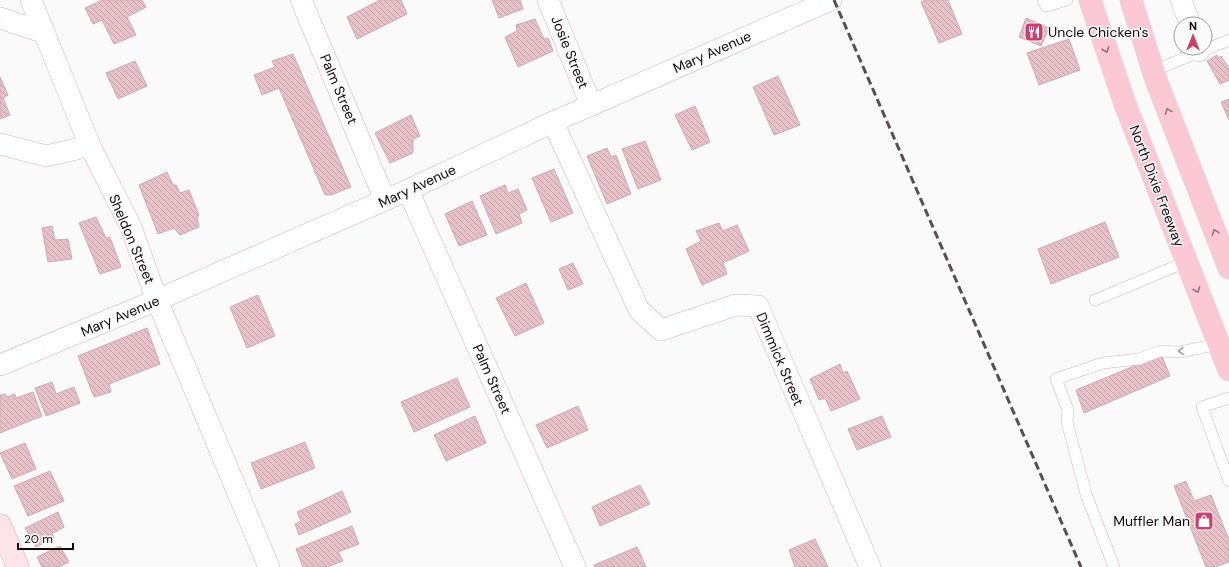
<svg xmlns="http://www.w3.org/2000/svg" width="1229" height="567" viewBox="0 0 1229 567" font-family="'DM Sans',sans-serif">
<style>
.building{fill:url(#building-back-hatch);stroke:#ceabb1}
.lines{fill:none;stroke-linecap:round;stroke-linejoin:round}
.lane-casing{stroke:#d6b3ba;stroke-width:12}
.street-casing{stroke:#d6b3ba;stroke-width:22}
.secondary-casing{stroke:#d6b3ba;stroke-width:23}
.primary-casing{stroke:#d9d7d8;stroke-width:23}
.lane{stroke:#fff;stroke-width:11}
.street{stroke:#fff;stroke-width:21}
.secondary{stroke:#fde4e9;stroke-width:22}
.primary{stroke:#fbc8d4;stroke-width:22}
.rail{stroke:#574f51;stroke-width:3;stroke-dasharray:8 4;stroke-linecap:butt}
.oneway{stroke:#937279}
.oneway2{stroke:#a19c9d}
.labels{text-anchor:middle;stroke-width:3;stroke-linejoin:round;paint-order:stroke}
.poi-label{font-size:14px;fill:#13080a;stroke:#fafafa;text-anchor:start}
.street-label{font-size:14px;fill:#13080a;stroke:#fafafa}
</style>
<defs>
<pattern id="building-back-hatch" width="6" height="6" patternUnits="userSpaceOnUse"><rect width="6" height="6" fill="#e6c2c8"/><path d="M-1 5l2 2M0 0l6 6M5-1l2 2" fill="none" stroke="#c4a5aa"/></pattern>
</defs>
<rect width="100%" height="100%" fill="#fafafa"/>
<!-- building -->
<g class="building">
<path d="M102 0H142L146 7 127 17 136 35 114 44 102 20 93 24 85 8Z"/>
<path d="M380 0H401L407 14 357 39 347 17Z"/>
<path d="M492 0H520L523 9 499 18Z"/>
<path d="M925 0H948L962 34 939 43 921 2Z"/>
<path d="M1026 18 1049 28 1041 46 1019 37Z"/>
<path d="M535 19 544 39 548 38 553 51 518 67 505 37 517 31 516 25Z"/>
<path d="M1069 39 1080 70 1039 85 1027 53Z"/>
<path d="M293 54 351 187 331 195H325L279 88 262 95 254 75 275 67 272 61Z"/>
<path d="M1217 55 1218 58 1221 56 1229 68V80L1220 84 1207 61Z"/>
<path d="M135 61 147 86 118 99 106 73Z"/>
<path d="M778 76 800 125 774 135 753 87Z"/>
<path d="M0 77 8 95 3 98 10 115 0 119Z"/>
<path d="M1229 99V120L1221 102Z"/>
<path d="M695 106 710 142 692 150 675 115Z"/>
<path d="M411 115 420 136 413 139V153L390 163 375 133Z"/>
<path d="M645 141 661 180 638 189 622 149Z"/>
<path d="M607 148 611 157 616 155 631 194 607 204 587 156Z"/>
<path d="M554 169 573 213 551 222 532 178Z"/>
<path d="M167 172 173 185H176L180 193 189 190 199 215 197 217 199 227 180 235 174 228 158 234 139 185Z"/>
<path d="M505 185 508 193 518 189 527 210 519 214 522 223 496 234 480 196Z"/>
<path d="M472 201 487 235 459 246 445 214Z"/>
<path d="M96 217 106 238 110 237 121 267 100 274 79 223Z"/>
<path d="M1105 222 1119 257 1051 284 1038 249Z"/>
<path d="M719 223 723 231 737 225 749 251 723 263 727 274 702 285 686 249 701 241 696 231Z"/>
<path d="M52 226 55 240 68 239 72 259 48 262 42 228Z"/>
<path d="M573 263 583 284 568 290 559 269Z"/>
<path d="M526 283 544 323 515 336 496 298Z"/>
<path d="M258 295 275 336 247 348 230 307Z"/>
<path d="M147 328 160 364 109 384 111 392 94 397 78 356Z"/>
<path d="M1162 356 1170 376 1084 413 1076 390 1151 359Z"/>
<path d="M840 364 843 373 847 371 860 399 831 411 825 398 819 400 810 379Z"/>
<path d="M457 378 470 407 414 432 401 402Z"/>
<path d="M52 382 56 394 74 387 80 403 46 416 35 388Z"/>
<path d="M33 392 42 416 0 433V395L5 394 7 397 15 394 16 398Z"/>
<path d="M578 406 588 430 547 448 536 425Z"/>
<path d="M475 416 486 443 446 461 434 435Z"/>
<path d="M882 416 891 437 857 450 848 429Z"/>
<path d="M305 442 315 468 261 489 251 463Z"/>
<path d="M25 443 36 469 12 479 0 453Z"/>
<path d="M50 471 64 501 28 516 14 486Z"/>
<path d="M1186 481 1194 501 1211 495 1229 540V562L1215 567H1206L1174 486Z"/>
<path d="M640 485 650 504 600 526 592 507Z"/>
<path d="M342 491 351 512 299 535 295 524 301 521 297 512Z"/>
<path d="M58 512 64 527 52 534 54 538 36 547 25 528Z"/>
<path d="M352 526 359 544 338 552 343 561 327 567H303L296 549Z"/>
<path d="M815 539 828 567H795L789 550Z"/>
<path d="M60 546 69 562 58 567H42L37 557Z"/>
<path d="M637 547 646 567H595L594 565Z"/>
</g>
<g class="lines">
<defs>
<g id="lane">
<path d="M1043 0 1046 6 1067 0"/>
<path d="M1153 71 1229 40"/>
<path d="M1095 300 1186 262"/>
<path d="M1229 398 1202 407 1229 481"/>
<path d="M1114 567 1086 494 1067 422 1068 410 1056 379 1103 363 1139 359 1160 351 1180 352 1219 344"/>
</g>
<g id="street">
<path d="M31 0 90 146 131 227 157 300 269 567"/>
<path d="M301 0 385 200"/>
<path d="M548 0 591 105"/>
<path d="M1181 0 1190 24"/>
<path d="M0 18 45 33"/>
<path d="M1198 48 1199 51"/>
<path d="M553 122 639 310 661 330 736 305 758 306 870 567"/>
<path d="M0 144 46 156 90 146"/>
<path d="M408 190 575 567"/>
<path d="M0 365 157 300 408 190 553 122 831 0"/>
</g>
<path id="secondary" d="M0 525 18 567"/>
<g id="primary">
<path d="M1090 0 1125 104 1229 370"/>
<path d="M1131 0 1156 80 1229 268"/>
</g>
</defs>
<!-- lane casing -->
<use href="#lane" class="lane-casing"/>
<!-- street casing -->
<use href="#street" class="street-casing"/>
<!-- secondary casing -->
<use href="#secondary" class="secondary-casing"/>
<!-- primary casing -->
<use href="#primary" class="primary-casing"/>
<!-- lane -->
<use href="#lane" class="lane"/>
<!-- street -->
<use href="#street" class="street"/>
<!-- secondary -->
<use href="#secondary" class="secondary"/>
<!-- primary -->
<use href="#primary" class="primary"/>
<!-- rail -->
<path class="rail" d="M834 0 1081 567"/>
</g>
<!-- one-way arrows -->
<defs><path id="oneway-chevron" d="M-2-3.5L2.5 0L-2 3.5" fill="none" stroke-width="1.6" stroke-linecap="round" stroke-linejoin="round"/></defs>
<g class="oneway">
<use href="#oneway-chevron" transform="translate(1106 50) rotate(71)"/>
<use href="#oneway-chevron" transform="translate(1168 111) rotate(-111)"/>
<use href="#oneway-chevron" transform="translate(1215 232) rotate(-111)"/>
<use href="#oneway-chevron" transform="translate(1197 290) rotate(69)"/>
</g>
<use class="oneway2" href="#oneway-chevron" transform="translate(1181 351) rotate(177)"/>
<!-- icons -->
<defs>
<symbol id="restaurant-square" viewBox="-11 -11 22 22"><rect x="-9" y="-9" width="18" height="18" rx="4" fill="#cd406d" stroke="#fafafa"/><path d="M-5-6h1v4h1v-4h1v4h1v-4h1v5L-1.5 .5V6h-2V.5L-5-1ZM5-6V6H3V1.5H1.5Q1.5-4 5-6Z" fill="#fff"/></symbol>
<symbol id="shop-square" viewBox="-11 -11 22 22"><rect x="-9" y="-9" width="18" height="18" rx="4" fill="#cd406d" stroke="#fafafa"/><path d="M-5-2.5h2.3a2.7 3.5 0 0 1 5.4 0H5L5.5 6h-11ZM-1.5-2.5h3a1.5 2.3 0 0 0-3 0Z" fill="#fff"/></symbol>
</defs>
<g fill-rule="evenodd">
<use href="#restaurant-square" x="1023" y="21" width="22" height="22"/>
<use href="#shop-square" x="1193" y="510" width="22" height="22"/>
</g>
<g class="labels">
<!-- poi labels -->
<g class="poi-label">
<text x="1048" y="37">Uncle Chicken's</text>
<text x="1190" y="526" text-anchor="end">Muffler Man</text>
</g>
<!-- street labels -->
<g class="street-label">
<text transform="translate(570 52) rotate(68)" y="5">Josie Street</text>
<text transform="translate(712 52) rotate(-24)" y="5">Mary Avenue</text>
<text transform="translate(339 89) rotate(67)" y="5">Palm Street</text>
<text transform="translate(417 186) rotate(-25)" y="5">Mary Avenue</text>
<text transform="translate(1157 186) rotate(69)" y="5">North Dixie Freeway</text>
<text transform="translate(132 239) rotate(67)" y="5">Sheldon Street</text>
<text transform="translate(120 316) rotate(-23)" y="5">Mary Avenue</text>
<text transform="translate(780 359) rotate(67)" y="5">Dimmick Street</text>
<text transform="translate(492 379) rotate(66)" y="5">Palm Street</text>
</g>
</g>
<!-- north arrow -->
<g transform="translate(1193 36)"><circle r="19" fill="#fafafa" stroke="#9e999a"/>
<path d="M0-3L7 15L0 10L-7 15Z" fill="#cd406d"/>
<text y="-6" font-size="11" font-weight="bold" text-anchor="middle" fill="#13080a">N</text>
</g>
<!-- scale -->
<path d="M18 543v6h55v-6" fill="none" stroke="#13080a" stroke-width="2"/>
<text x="24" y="543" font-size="12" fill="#13080a" stroke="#fafafa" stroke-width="3" paint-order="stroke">20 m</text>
</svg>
